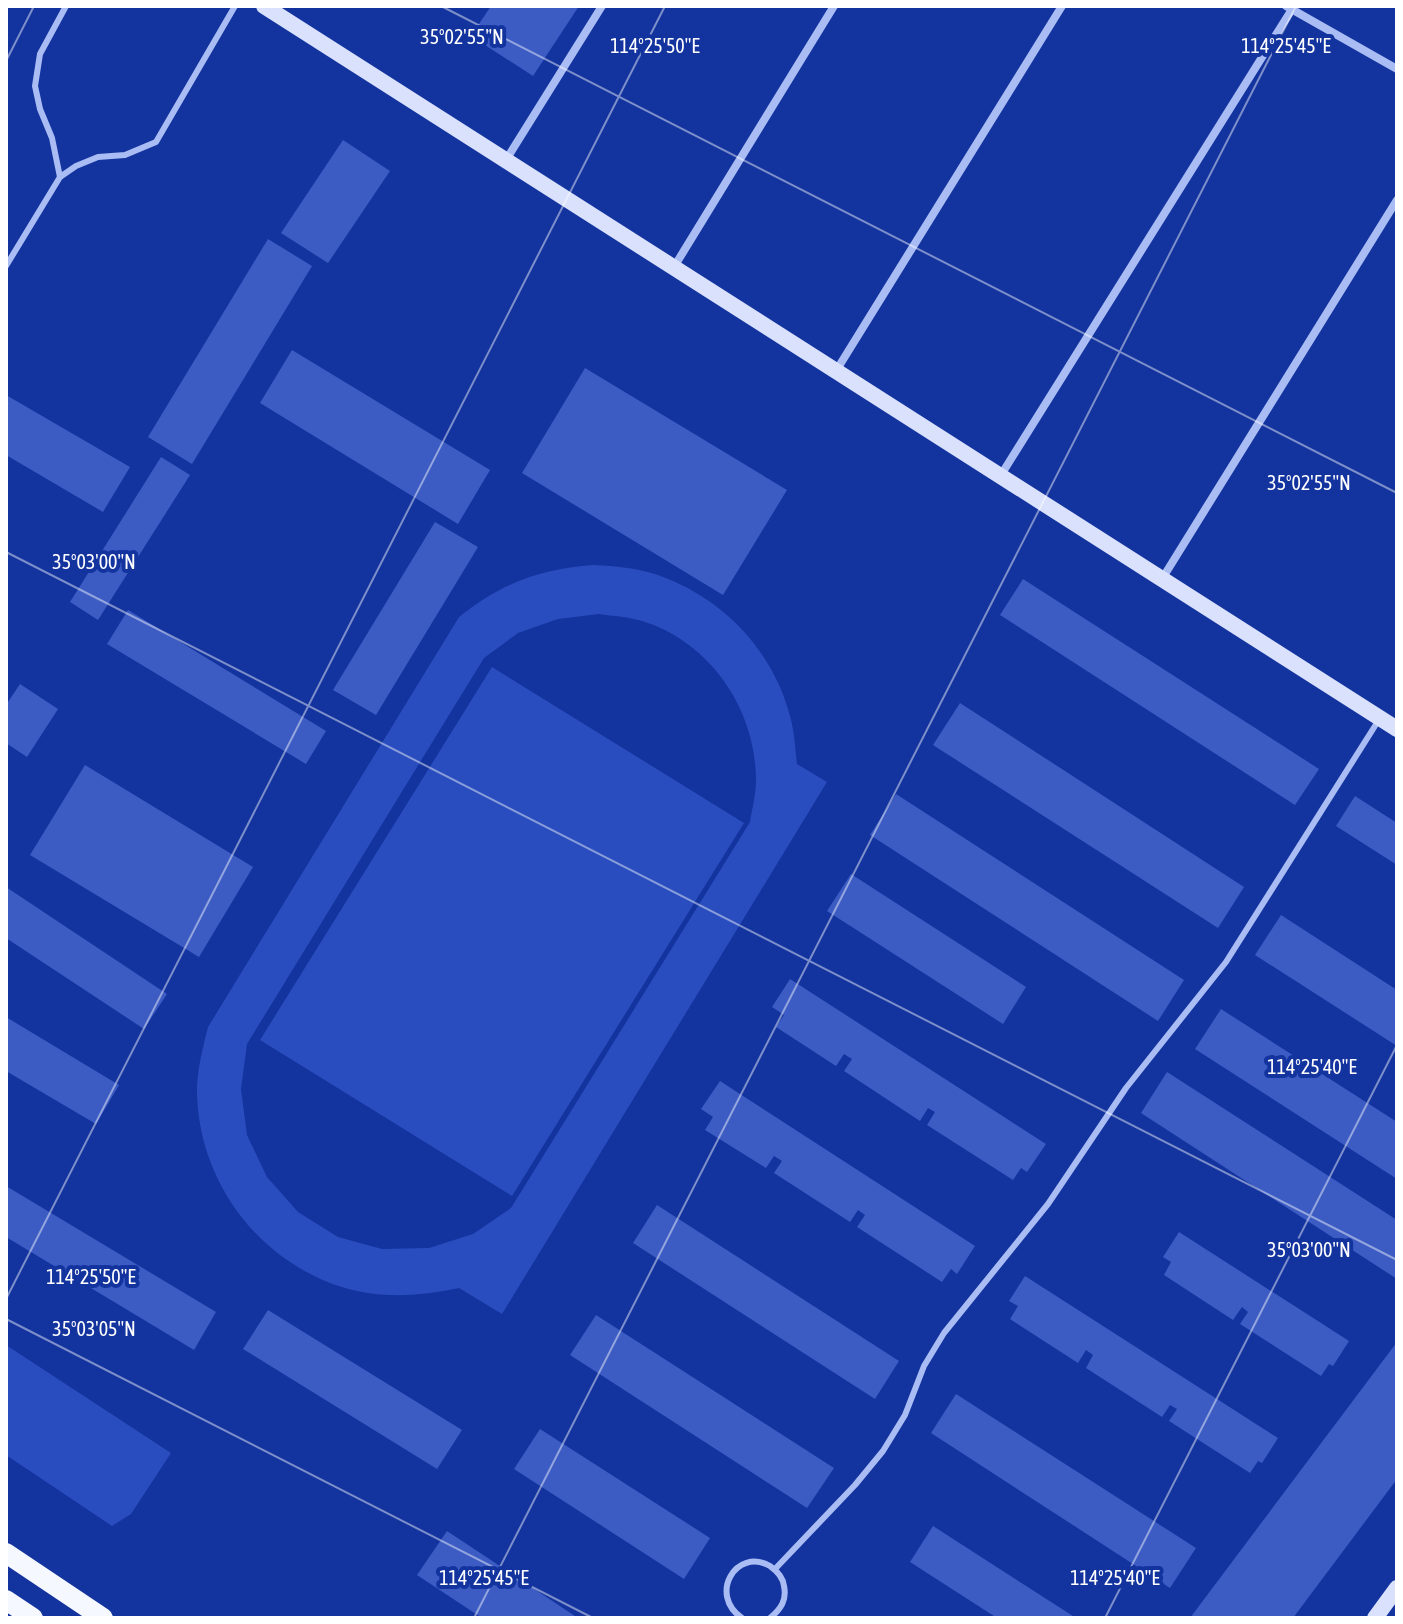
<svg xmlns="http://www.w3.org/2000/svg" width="1403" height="1624" viewBox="0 0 1403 1624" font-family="'Asap Condensed',sans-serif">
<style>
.green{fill:#294dbe;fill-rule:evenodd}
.building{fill:#3c5cc4}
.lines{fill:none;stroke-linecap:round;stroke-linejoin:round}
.lane{stroke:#a9bcf4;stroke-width:6}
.street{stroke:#a9bcf4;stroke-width:8}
.secondary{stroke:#d9e1fd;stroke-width:16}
.primary{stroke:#f6f8ff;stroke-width:20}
.ticks{fill:none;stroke:#fff;stroke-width:2;stroke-opacity:0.45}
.ticks-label{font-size:20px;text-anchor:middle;fill:#fff;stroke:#13339e;stroke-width:8;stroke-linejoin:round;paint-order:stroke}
</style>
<rect width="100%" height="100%" fill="#13339e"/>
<!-- green -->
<g class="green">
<path d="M594 565C615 566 636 568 655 574 718 595 769 645 788 709 794 727 795 745 797 764L827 782 502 1314 459 1288C421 1296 383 1299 345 1288 257 1262 196 1178 197 1087 198 1066 203 1047 208 1027L459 617C502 583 539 569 594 565ZM599 614C613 616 629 617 642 621 710 642 756 709 756 780 756 794 752 809 750 822L511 1208 473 1234 429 1248 382 1249 338 1237 298 1212 267 1177 247 1135 241 1089 247 1044 484 658 518 633 558 619Z"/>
<path d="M492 667 744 823 512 1196 260 1040Z"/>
<path d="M6 1345 171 1453 131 1514 112 1526 6 1455Z"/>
</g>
<!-- building -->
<g class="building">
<path d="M491 6H579L533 76 471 36Z"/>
<path d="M343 140 390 171 328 263 281 233Z"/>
<path d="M268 239 312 266 192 464 148 437Z"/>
<path d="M292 350 490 470 458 524 260 403Z"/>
<path d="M585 368 787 490 723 595 522 473Z"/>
<path d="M6 395 130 467 103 512 6 455Z"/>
<path d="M161 457 190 475 98 620 70 602Z"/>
<path d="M435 522 478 547 376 715 333 690Z"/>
<path d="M1023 579 1319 769 1295 805 1000 615Z"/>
<path d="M128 610 326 731 306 764 107 644Z"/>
<path d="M20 684 58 709 27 757 6 743V705Z"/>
<path d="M960 703 1244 887 1218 928 933 745Z"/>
<path d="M85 765 253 867 199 957 30 855Z"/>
<path d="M896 794 1184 980 1158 1021 870 835Z"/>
<path d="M1355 796 1397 823V865L1336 826Z"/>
<path d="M851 874 1026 987 1003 1024 827 911Z"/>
<path d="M6 887 167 994 144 1029 6 938Z"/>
<path d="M1281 915 1397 990V1046L1255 955Z"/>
<path d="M790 979 1046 1144 1027 1172 1021 1168 1013 1180 927 1125 935 1112 928 1108 920 1121 844 1071 852 1059 844 1054 836 1066 776 1027 784 1015 772 1007Z"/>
<path d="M1221 1009 1397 1122V1179L1195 1049Z"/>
<path d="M6 1017 119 1085 96 1124 6 1071Z"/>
<path d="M1167 1072 1397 1220V1279L1141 1113Z"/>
<path d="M720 1081 975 1246 957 1274 951 1269 942 1282 857 1227 865 1215 858 1210 850 1222 774 1173 782 1161 774 1156 766 1168 705 1130 713 1117 701 1109Z"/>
<path d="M6 1186 216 1312 194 1350 6 1237Z"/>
<path d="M657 1205 899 1361 875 1399 633 1243Z"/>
<path d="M1179 1232 1349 1341 1333 1366 1329 1364 1321 1376 1240 1324 1248 1312 1242 1307 1233 1320 1164 1275 1171 1262 1163 1257Z"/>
<path d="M1025 1276 1278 1438 1262 1463 1258 1461 1250 1473 1169 1421 1177 1409 1170 1405 1162 1417 1086 1368 1093 1355 1086 1350 1078 1363 1010 1319 1018 1306 1009 1301Z"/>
<path d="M268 1310 462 1430 437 1469 243 1349Z"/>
<path d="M596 1315 834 1468 807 1508 570 1355Z"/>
<path d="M1397 1342V1479L1293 1618H1190Z"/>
<path d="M956 1394 1196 1548 1170 1588 931 1433Z"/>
<path d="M540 1429 710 1538 684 1579 514 1469Z"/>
<path d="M933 1526 1076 1618H997L910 1562Z"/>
<path d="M447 1531 578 1618H482L417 1575Z"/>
</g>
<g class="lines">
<!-- lane -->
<g class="lane">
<path d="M60 177 52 138 40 109 35 86 40 54 66 6"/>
<path d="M6 266 60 177 76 166 98 157 125 155 156 142 235 6"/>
<path d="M775 1569 855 1485 883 1451 905 1415 924 1366 944 1333 1048 1204 1126 1088 1226 962 1380 718"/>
<path d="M742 1618C708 1595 736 1547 770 1566 777 1571 783 1577 784 1586 787 1600 781 1609 770 1618"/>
</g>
<!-- street -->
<g class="street">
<path d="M1286 6 1397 69"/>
<path d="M506 160 602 6"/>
<path d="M674 267 834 6"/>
<path d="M836 371 1062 6"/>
<path d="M1001 475 1294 6"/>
<path d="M1162 579 1397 200"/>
</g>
<!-- secondary -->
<g class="secondary">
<path d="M264 6 1397 729"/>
<path d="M1375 1618 1397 1588"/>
</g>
<!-- primary -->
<g class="primary">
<path d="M6 1553 103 1618"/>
<path d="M6 1600 33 1618"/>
</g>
</g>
<!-- ticks -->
<path class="ticks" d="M441 6 1397 493M6 61 34 6M6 552 1397 1260M6 1299 665 6M6 1319 593 1618M474 1618 1296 6M1105 1618 1397 1045"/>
<g class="ticks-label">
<text x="462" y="44">35°02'55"N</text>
<text x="655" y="53">114°25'50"E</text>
<text x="1286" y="53">114°25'45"E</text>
<text x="1309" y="490">35°02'55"N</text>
<text x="94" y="569">35°03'00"N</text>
<text x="1312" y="1074">114°25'40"E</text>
<text x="1309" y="1257">35°03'00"N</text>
<text x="91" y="1284">114°25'50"E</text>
<text x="94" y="1336">35°03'05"N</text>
<text x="484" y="1585">114°25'45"E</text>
<text x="1115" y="1585">114°25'40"E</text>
</g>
<!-- border -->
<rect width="1403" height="1624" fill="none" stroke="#ffffff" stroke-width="16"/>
</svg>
